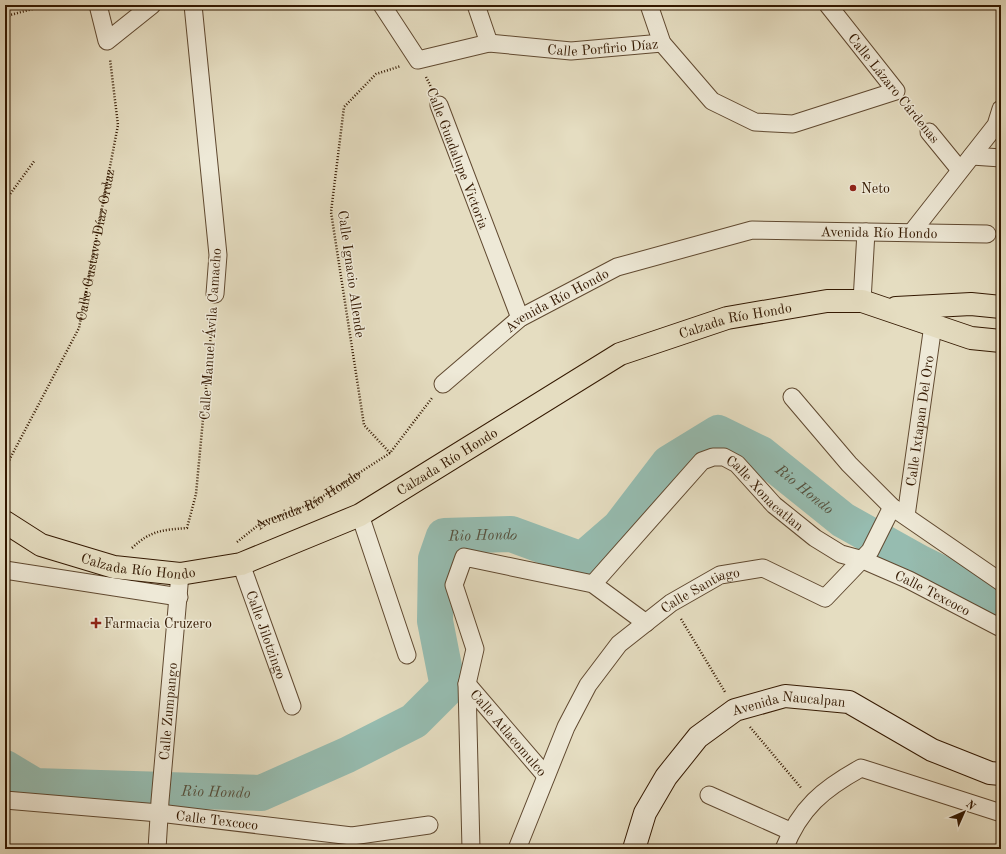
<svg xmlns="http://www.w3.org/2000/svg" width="1006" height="854" viewBox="0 0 1006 854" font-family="'Old Standard TT',serif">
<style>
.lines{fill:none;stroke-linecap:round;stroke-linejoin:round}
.river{stroke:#96bcb0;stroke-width:36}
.street-casing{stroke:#604930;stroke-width:19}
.secondary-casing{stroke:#331800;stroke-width:24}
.primary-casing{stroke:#331800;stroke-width:24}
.path{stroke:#331800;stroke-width:2.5;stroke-dasharray:1 2;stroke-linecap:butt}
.street{stroke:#eee9d7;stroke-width:17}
.secondary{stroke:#eee9d7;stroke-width:22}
.primary{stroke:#e5ddc1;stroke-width:22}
.poi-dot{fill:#8f2418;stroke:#eee9d7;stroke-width:1.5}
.labels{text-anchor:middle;stroke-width:3;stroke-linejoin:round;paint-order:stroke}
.street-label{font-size:14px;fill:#331800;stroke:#eee9d7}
.poi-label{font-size:14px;fill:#331800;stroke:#eee9d7;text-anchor:start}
.water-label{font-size:15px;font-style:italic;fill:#56513e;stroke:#eee9d7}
</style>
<rect width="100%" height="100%" fill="#e5ddc1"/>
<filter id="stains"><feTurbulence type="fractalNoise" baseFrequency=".005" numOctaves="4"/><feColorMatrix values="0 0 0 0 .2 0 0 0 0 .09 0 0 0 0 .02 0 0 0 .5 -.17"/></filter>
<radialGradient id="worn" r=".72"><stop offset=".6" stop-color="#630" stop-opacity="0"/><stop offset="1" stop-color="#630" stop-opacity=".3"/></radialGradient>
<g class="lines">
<!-- river -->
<path class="river" id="s1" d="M5 768 35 786 261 793 347 755 414 721 448 687 435 621 436 559 444 536 511 534 582 560 620 527 669 463 718 433 761 454 843 520 920 563 1001 603"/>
<defs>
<g id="street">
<path d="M98 5 107 41 152 5"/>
<path d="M193 5 218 255 215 294"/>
<path id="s4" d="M382 5 418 60 489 43 571 51 662 43"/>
<path d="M476 5 489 43"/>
<path d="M649 5 662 43 712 101 755 122 793 124 896 91 828 5"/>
<path d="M439 105 520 318"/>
<path d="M929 132 960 170"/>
<path d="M972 156 1001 158"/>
<path d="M912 232 996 125 1001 109"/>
<path d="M862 301 866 232"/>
<path id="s5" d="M443 384 520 318 617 267 752 230 987 234"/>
<path d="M792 397 849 464 892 507 1001 582"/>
<path d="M360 515 407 655"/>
<path id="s6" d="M906 516 933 325"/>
<path id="s7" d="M241 564 292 706"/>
<path d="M5 570 179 597"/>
<path id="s8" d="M593 584 702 461 713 457H724L737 464 774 505 815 538 841 554 863 560 909 580 1001 628"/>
<path id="s9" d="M467 684 546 776"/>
<path d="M709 795 790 831"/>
<path id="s10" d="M5 800 159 813 352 836 429 825"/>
<path id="s11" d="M157 849 160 801 180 574"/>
<path d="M471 849 467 684 475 649 454 585 464 557 593 584 646 623"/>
<path id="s12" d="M517 849 566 727 588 685 619 644 671 603 720 575 763 568 825 598 870 551 892 507"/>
<path d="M784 849C800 808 823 789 861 768L1001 813"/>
</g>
<g id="secondary">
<path id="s13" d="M634 849 645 813 666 777 698 737 735 710 785 696 849 702 932 750 990 773 1001 774"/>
</g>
<g id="primary">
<path d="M896 308 971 304 1001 307"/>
<path id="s14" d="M5 522 41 545 114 567 180 574 241 564 360 515 620 354 727 318 827 301H862L971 338 1001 341"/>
</g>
</defs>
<!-- street casing -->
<use href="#street" class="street-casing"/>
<!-- secondary casing -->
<use href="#secondary" class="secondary-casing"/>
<!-- primary casing -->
<use href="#primary" class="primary-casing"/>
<!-- path -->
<g class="path">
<path d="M5 21 10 15 48 5"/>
<path d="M426 77 432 89"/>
<path d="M907 105 918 118"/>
<path d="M5 201 35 160"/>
<path d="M390 453 364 425 331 212 344 107 376 74 401 66"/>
<path id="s2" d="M5 468 79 328 118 125 110 59"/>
<path id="s3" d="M237 542 261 523 311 504 390 453 432 398"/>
<path d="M132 548C151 530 163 530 187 528L196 494 213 312"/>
<path d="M681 619 725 692"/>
<path d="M750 727 802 789"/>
</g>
<!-- street -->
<use href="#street" class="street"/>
<!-- secondary -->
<use href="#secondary" class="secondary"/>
<!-- primary -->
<use href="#primary" class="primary"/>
</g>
<!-- markers -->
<g class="poi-dot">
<circle cx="853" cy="188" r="4"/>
<path d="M94 617h4v4h4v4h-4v4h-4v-4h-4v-4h4z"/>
</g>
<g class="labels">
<!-- street labels -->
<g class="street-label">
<text dy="5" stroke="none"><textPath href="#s4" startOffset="253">Calle Porfirio Díaz</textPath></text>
<text transform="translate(894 88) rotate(51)" y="5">Calle Lázaro Cárdenas</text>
<text transform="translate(458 158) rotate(69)" y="5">Calle Guadalupe Victoria</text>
<text dy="5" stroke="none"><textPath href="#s5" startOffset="478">Avenida Río Hondo</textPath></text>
<text dy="5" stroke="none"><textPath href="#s2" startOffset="243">Calle Gustavo Díaz Ordaz</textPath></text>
<text transform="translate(352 274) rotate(82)" y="5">Calle Ignacio Allende</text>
<text dy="5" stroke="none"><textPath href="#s5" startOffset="142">Avenida Río Hondo</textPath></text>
<text dy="5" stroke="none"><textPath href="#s14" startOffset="802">Calzada Río Hondo</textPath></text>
<text transform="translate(210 334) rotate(-86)" y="5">Calle Manuel Ávila Camacho</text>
<text dy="5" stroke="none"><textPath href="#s6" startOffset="96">Calle Ixtapan Del Oro</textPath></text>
<text dy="5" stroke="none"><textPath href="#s14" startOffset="478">Calzada Río Hondo</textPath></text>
<text dy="5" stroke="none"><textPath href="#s8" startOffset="242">Calle Xonacatlan</textPath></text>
<text dy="5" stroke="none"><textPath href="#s3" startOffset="83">Avenida Río Hondo</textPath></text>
<text dy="5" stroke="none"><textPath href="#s14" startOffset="143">Calzada Río Hondo</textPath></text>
<text dy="5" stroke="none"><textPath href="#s12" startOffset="329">Calle Santiago</textPath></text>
<text dy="5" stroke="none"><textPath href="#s8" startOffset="440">Calle Texcoco</textPath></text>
<text dy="5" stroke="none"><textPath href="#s7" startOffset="75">Calle Jilotzingo</textPath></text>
<text dy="5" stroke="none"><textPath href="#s13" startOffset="231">Avenida Naucalpan</textPath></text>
<text dy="5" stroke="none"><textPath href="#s11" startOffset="138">Calle Zumpango</textPath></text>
<text dy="5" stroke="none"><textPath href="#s9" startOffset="64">Calle Atlacomulco</textPath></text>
<text dy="5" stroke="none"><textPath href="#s10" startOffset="213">Calle Texcoco</textPath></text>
</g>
<!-- poi labels -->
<g class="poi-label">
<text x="861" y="193">Neto</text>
<text x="104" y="628">Farmacia Cruzero</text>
</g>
<!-- water labels -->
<g class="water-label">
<text dy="5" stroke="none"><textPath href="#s1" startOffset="1067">Rio Hondo</textPath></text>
<text dy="5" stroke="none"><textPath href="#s1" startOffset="671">Rio Hondo</textPath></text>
<text dy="5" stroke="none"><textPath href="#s1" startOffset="216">Rio Hondo</textPath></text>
</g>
</g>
<!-- margin -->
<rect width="1006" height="854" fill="none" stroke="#e5ddc1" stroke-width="20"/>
<rect x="6" y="6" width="994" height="842" fill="none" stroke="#331800" stroke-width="2"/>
<rect x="10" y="10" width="986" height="834" fill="none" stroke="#331800"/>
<!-- north arrow -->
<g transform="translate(964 812) rotate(45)" stroke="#eee9d7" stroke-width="3" paint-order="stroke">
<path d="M0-3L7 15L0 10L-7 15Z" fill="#331800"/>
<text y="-6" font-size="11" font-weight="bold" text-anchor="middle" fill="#331800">N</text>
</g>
<rect width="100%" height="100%" filter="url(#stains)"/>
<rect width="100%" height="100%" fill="url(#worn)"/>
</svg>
